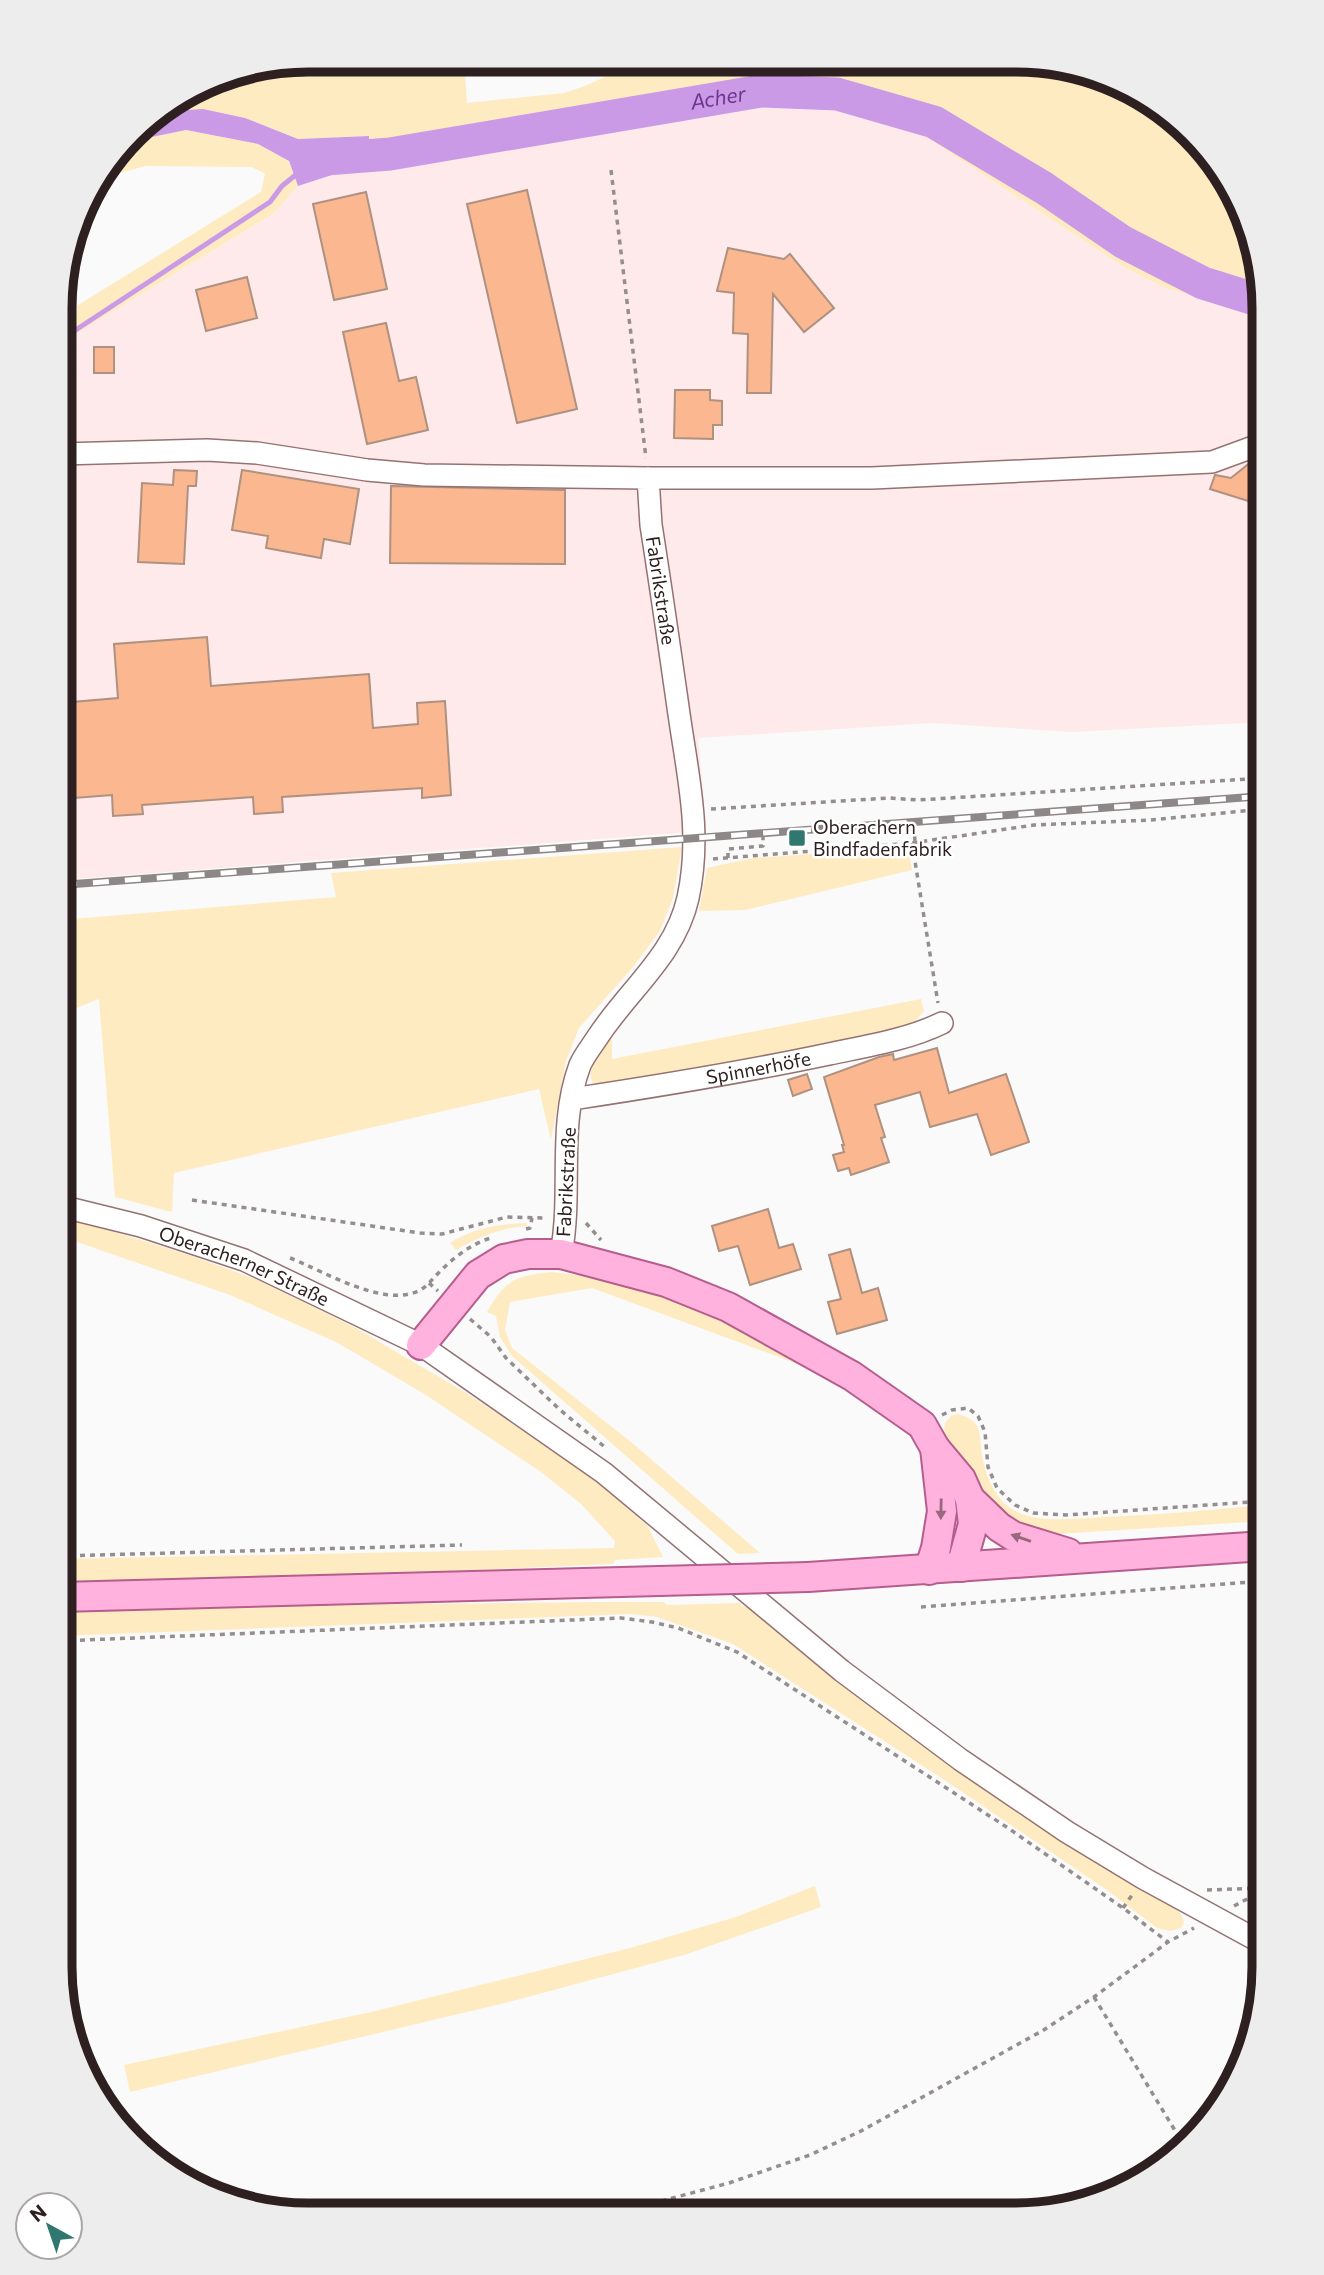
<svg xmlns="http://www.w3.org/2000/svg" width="1324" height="2275" viewBox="0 0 1324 2275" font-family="Commissioner,sans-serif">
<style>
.built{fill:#feeaea}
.green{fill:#ffebc1}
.water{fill:#cb9ae6}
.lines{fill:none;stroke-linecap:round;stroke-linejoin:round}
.stream{stroke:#cb9ae6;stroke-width:5}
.river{stroke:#cb9ae6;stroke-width:33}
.building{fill:#fbb890;stroke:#ae9180;stroke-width:2}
.minor-casing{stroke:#947272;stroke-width:24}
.major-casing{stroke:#b55d8d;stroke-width:32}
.path{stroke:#958e8e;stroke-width:3.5;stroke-dasharray:5 5;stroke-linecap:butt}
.minor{stroke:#fff;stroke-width:21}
.major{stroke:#feb2dd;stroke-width:28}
.rail-casing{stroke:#8e8787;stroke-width:8}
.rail{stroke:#fff;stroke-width:5;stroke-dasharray:16;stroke-linecap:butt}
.major-bridge-casing{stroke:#b55d8d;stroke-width:32;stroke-linecap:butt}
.major-bridge{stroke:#feb2dd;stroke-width:28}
.oneway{fill:#96697e}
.poi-dot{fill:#30776f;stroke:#fff;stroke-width:2.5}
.labels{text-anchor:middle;stroke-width:5;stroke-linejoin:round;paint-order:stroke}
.street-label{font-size:19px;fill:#2e2020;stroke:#fff}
.poi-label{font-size:19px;fill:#2e2020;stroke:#fff;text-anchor:start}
.water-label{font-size:21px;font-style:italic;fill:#6f338c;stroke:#fff}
.rim{fill:none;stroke:#2e2020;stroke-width:9}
</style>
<rect width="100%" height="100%" fill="#fafafa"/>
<!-- built -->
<path class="built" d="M764 104 841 109 920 133 1127 269 1165 288 1264 314V722L1072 732 932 723 698 738 704 802V831L61 880V342L273 214 298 186 369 163 519 149 613 126Z"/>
<!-- green -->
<g class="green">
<path d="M308 60H464L467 103 564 93 585 86 637 62 1064 64 1180 121 1251 228 1264 314 1165 288 1127 269 920 133 841 109 764 104 613 126 519 149 369 163V136L298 139 245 118 166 112 154 115 213 78Z"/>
<path d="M186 130 258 144 289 161 298 186 273 214 62 342V315L261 192 265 174 252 167 146 166 101 178 125 145 152 137Z"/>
<path d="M682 847 673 898 660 931 633 967 579 1028 566 1061 551 1140 539 1089 174 1173 172 1212 115 1197 99 999 61 1014V920L336 897 331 873Z"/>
<path d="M898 848 909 854 912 870 745 910 699 911 707 868 753 858Z"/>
<path d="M921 999 924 1011 907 1031 606 1086C602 1085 598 1085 594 1083 582 1074 606 1044 612 1034V1059Z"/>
<path d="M63 1216 189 1255 258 1280 354 1327 468 1394 586 1473 647 1525 663 1557 615 1560 613 1564 265 1579 60 1584V1559L614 1548 615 1541 581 1504 541 1472 426 1395 338 1343 230 1295 77 1242 60 1232Z"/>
<path d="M526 1223 527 1226C500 1228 479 1237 456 1250L450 1243C474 1228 498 1224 526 1223Z"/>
<path d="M551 1272 586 1276 664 1294 705 1308 833 1377 592 1288 510 1302 505 1330 512 1348 631 1442 760 1553 738 1554 512 1356 500 1337 496 1316 487 1312C505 1280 515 1276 551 1272Z"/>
<path d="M957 1414C986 1420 978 1438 983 1460 986 1476 993 1491 1004 1503 1012 1511 1027 1517 1038 1518 1059 1521 1082 1518 1103 1517 1157 1515 1210 1510 1264 1505V1521L1057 1534 1032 1531 986 1504 944 1432 945 1423 951 1416Z"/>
<path d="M593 1602H664L667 1605 740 1603 741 1606 753 1608 1173 1906 1181 1914 1184 1922 1181 1928 1170 1931 1157 1928 1107 1890 940 1777 733 1644 657 1617 631 1614 60 1636V1608Z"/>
<path d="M815 1886 821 1907 684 1955 509 2002 130 2092 124 2065 371 2012 630 1948 736 1917Z"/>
</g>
<!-- water -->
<path class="water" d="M203 109 245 118 298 139 369 136V163L298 186 289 161 258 144 186 130 152 137 125 145C154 108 158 112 203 109Z"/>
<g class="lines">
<!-- stream -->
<path class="stream" d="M62 339 270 202 282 186 298 173"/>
<!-- river -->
<path class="river" id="s1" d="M326 159 390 154 761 91 837 94 934 122 1044 188 1123 242 1203 283 1264 302"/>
</g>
<!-- building -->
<g class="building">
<path d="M527 190 577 409 517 423 467 204Z"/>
<path d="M366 192 387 289 334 300 313 204Z"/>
<path d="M728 248 784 259 790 254 834 308 804 332 773 294 771 393H747L748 334 733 333 734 293 717 291Z"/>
<path d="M247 277 257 318 206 331 196 290Z"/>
<path d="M386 323 399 381 416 377 428 430 367 444 343 332Z"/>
<rect x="94" y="347" width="20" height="26"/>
<path d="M675 390H710V400L722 401V425H713V439L674 438Z"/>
<path d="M1264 457V506L1210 489 1215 475 1231 478 1251 462Z"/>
<path d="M174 470 197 471 196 486H188L184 564 138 562 142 483 173 485Z"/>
<path d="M242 470 359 489 350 544 324 539 321 558 266 548 268 536 232 530Z"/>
<path d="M391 486 565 490V564L390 563Z"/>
<path d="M207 637 211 686 369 674 373 728 418 724 417 703 445 701 451 795 422 798V788L282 797 283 812 254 814 253 797 142 805 143 814 113 816 112 795 61 799V703L118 698 114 644Z"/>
<path d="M937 1048 949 1093 1006 1074 1029 1142 991 1155 977 1114 930 1127 920 1092 875 1105 885 1137 881 1138 889 1162 851 1175 849 1168 838 1171 833 1155 844 1152 842 1145H844L824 1077 879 1057 893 1054 894 1060Z"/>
<path d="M807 1074 812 1089 793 1096 788 1080Z"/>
<path d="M768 1209 779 1248 793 1244 801 1269 750 1285 738 1246 719 1251 712 1226Z"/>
<path d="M850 1249 862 1293 878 1288 887 1320 837 1334 828 1302 841 1299 829 1255Z"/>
</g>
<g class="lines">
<defs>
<g id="minor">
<path id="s2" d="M61 454 207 450 257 453 367 470 424 475 648 478 651 525C661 588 670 651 679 714 688 777 702 834 688 898 675 956 628 990 597 1038 591 1047 584 1056 580 1065 557 1126 573 1192 561 1254"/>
<path d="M648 478H872L1212 462 1264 443"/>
<path id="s3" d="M572 1099C658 1086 744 1072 829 1054 867 1046 907 1040 942 1023"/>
<path id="s4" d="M60 1206 141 1226 244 1260 421 1345 604 1473 842 1671 961 1760 1067 1832 1143 1878 1264 1944"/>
</g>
<g id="major">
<path d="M421 1345 478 1275 504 1259 528 1254H561L666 1282 728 1307 852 1376 922 1425 935 1448 961 1479 970 1499 973 1524 961 1567"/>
<path d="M970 1499 999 1527 1013 1536 1068 1553"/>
<path d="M929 1570 936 1548 942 1511 935 1448"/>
<path d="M808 1577 1264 1546"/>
<path d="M60 1597 659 1581"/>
</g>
</defs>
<!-- minor casing -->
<use href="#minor" class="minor-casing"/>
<!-- major casing -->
<use href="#major" class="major-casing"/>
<!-- path -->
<g class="path">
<path d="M611 170 646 458"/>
<path d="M711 809 889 798 918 800 1264 778"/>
<path d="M914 826 915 842"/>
<path d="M912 843 938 1003"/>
<path d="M728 858V849L763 846V837"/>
<path d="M713 859 912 843 1034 825 1151 820 1264 809"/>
<path d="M192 1200 420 1233 442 1234 507 1217 546 1218"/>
<path d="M586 1223 601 1240"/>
<path d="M526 1229 530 1228 532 1218"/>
<path d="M290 1258C325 1271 398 1318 430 1282 446 1264 467 1245 491 1238"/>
<path d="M429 1283 438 1291"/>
<path d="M470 1319 491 1337 506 1358 559 1409 606 1448"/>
<path d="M942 1415 952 1410 968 1408 978 1416 985 1432 988 1467 997 1488 1015 1505 1033 1513 1066 1515 1264 1501"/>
<path d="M60 1556 462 1545"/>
<path d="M921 1607 1264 1581"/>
<path d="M60 1641 621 1618 652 1622 678 1628 737 1652 1008 1828 1123 1908 1168 1942"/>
<path d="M1207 1890 1264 1888"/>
<path d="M1234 1906 1264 1890"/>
<path d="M1123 1908 1132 1895"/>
<path d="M1094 1997 1185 2147"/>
<path d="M613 2214 729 2183 810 2155 861 2131 1042 2031 1094 1997 1168 1942 1194 1928"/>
</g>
<!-- minor -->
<use href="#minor" class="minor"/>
<!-- major -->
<use href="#major" class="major"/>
<defs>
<path id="rail" d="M61 885 1264 796"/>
</defs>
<!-- rail casing -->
<use href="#rail" class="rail-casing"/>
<!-- rail -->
<use href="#rail" class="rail"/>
<defs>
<path id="major-bridge" d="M659 1581 808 1577"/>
</defs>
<!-- major-bridge casing -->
<use href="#major-bridge" class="major-bridge-casing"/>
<!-- major-bridge -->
<use href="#major-bridge" class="major-bridge"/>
</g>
<!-- one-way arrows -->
<defs><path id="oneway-solid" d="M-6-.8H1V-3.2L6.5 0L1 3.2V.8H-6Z" transform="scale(1.75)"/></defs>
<g class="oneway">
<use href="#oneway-solid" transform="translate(941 1509) rotate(91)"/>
<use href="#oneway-solid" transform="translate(1021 1538) rotate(-161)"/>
</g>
<!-- markers -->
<rect class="poi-dot" x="788" y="829" width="18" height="18" rx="3.5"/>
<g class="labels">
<!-- street labels -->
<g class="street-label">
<text dy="7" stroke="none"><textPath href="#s2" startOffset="702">Fabrikstraße</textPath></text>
<text dy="7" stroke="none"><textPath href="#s3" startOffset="189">Spinnerhöfe</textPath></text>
<text transform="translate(566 1182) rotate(-87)" y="7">Fabrikstraße</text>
<text dy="7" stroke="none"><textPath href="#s4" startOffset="194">Oberacherner Straße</textPath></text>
</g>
<!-- poi labels -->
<g class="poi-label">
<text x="813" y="834">Oberachern<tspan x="813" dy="22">Bindfadenfabrik</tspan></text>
</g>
<!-- water labels -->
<g class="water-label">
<text dy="7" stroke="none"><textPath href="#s1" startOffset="397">Acher</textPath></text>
</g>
</g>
<!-- crop -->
<path d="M0 0H1324V2275H0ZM308 72H1016A236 236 0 0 1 1252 308V1967A236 236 0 0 1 1016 2203H308A236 236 0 0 1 72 1967V308A236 236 0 0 1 308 72Z" fill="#eeeded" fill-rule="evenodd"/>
<path class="rim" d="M308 72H1016A236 236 0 0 1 1252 308V1967A236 236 0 0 1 1016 2203H308A236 236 0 0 1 72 1967V308A236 236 0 0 1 308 72Z"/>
<!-- north arrow -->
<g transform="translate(49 2226) rotate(320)"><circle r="33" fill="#ffffff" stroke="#aba6a6" stroke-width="2"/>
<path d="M0-5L12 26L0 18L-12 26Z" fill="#30776f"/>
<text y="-10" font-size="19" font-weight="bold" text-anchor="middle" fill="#2e2020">N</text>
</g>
</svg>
